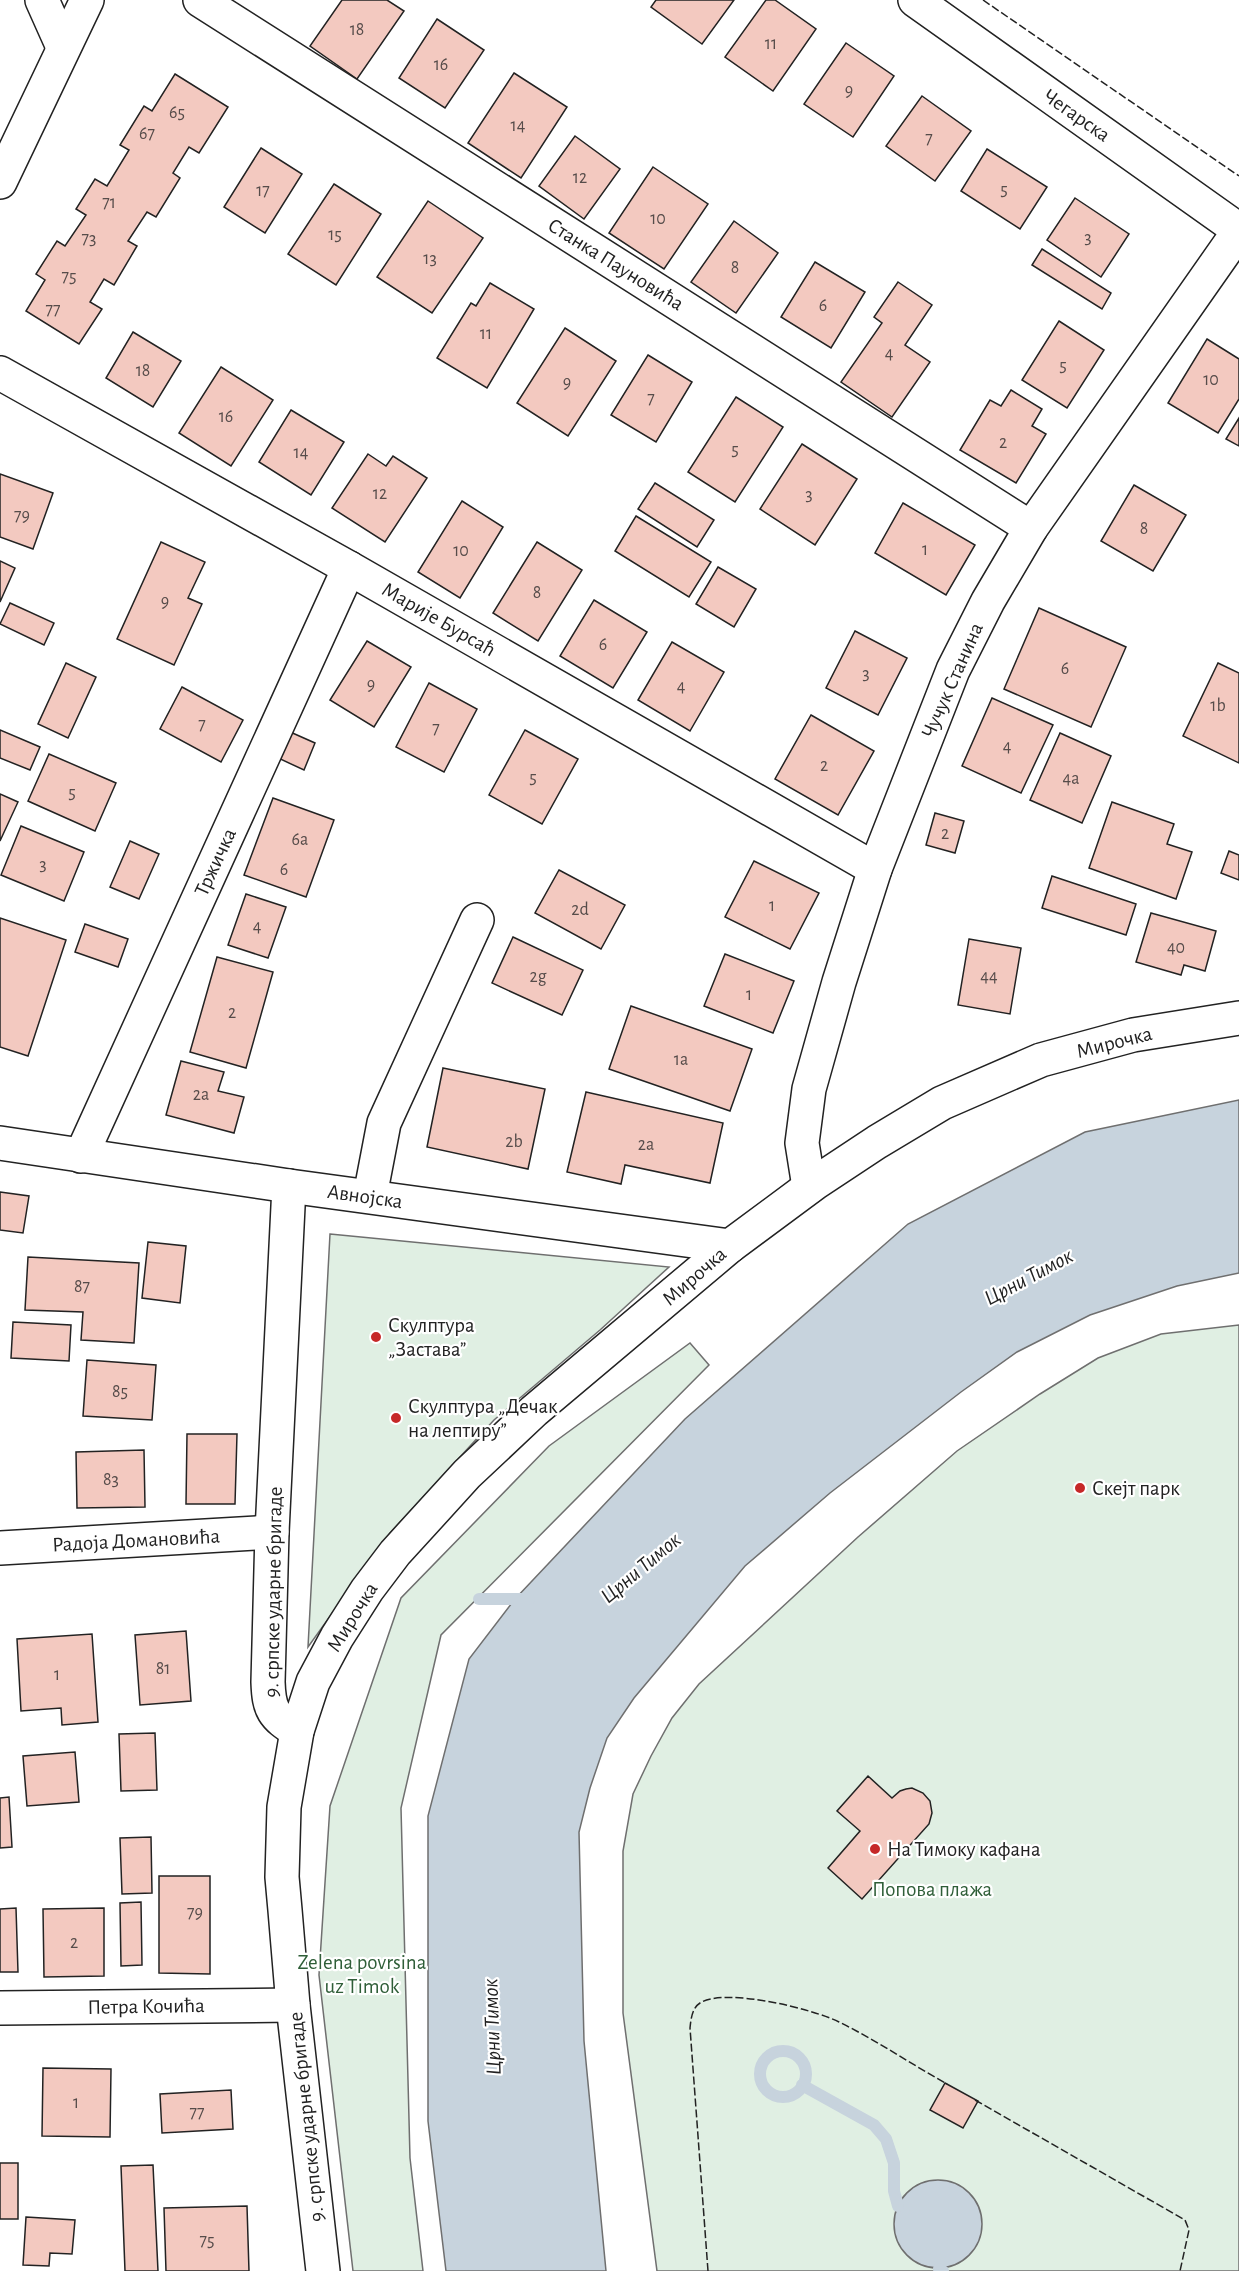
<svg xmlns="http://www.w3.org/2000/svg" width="1239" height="2271" viewBox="0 0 1239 2271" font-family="'Alegreya Sans',sans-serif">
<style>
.green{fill:#e0efe3;stroke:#6f6f6f;stroke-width:1.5}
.water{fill:#c7d3dd;stroke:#6f6f6f;stroke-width:1.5}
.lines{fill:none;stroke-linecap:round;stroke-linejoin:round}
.stream{stroke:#c7d3dd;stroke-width:12}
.building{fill:#f3c9c0;stroke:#222;stroke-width:1.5}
.street-casing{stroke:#222;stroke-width:36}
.secondary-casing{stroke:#222;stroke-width:36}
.street{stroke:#fff;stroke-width:33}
.secondary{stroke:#fff;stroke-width:33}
.fence{stroke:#222;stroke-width:1.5;stroke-dasharray:8 3;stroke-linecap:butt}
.poi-dot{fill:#c62828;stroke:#fff;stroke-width:2}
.labels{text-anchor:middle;stroke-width:4.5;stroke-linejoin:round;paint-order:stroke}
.number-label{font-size:18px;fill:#564c4a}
.street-label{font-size:21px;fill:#222;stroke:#fff}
.poi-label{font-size:21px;fill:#222;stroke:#fff;text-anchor:start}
.park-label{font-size:21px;fill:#2f5e38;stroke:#fff}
.water-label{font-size:22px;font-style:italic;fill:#222;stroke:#fff}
</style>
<rect width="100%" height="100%" fill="#fff"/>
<!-- green -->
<g class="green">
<path d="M330 1234 669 1267 600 1330 494 1420 390 1533 308 1647Z"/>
<path d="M1239 1325V2271H657L623 2013V1851L633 1794 651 1756 672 1718 699 1684 858 1537 957 1451 1040 1394 1098 1358 1161 1334Z"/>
<path d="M690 1343 709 1365 441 1635 401 1808 410 2158 423 2271H353L319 1975 330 1806 401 1598 549 1446Z"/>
</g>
<!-- water -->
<g class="water">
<path d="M1239 1100V1273L1177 1286 1090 1315 1017 1352 961 1392 830 1493 745 1566 634 1698 607 1738 590 1788 579 1832 584 2041 606 2271H446L428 2121V1816L469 1659 515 1599 685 1419 908 1224 1085 1132Z"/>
<circle cx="938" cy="2224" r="44"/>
</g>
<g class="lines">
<!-- stream -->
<g class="stream">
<path d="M479 1599H529"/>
<circle cx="783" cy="2074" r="23"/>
<path d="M802 2085 874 2125 886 2139 894 2163V2191L898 2206"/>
<path d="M939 2269 943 2271"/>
</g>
</g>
<!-- building -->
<g class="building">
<path d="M342 0H387L404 11 357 79 310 46Z"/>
<path d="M656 0H734L702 44 651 7Z"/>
<path d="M766 0H775L816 29 773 91 725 57Z"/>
<path d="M437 19 484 50 445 108 399 78Z"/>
<path d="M846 43 894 76 853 137 804 104Z"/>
<path d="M514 73 567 107 521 178 468 143Z"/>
<path d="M175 74 228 107 199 153 189 147 173 173 180 178 156 217 147 212 128 241 137 246 114 285 104 279 90 302 102 309 79 344 26 311 45 280 36 274 57 241 65 246 86 215 76 209 95 179 107 186 129 150 120 145 144 106 152 111Z"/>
<path d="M922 96 971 131 935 181 886 146Z"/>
<path d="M575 136 620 169 584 219 539 186Z"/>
<path d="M261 148 302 174 265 233 224 207Z"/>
<path d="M987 149 1047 187 1020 229 961 191Z"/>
<path d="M653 167 708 204 664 269 609 233Z"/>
<path d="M334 184 381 214 336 285 288 254Z"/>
<path d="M1075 198 1129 234 1101 277 1047 240Z"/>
<path d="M428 201 483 238 432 313 377 277Z"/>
<path d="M734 221 778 253 736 313 691 282Z"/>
<path d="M1042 249 1111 293 1102 309 1032 265Z"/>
<path d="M815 262 865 292 831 348 781 317Z"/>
<path d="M898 282 932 305 905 345 930 362 892 417 841 382 882 323 874 317Z"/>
<path d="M490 283 534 309 487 388 437 358 471 303 476 306Z"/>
<path d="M1059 321 1104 350 1067 408 1022 380Z"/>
<path d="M565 328 616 361 568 436 517 403Z"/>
<path d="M133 332 181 361 153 407 106 378Z"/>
<path d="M1207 339 1239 359V399L1218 433 1168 403Z"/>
<path d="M648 355 692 382 656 442 611 415Z"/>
<path d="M221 367 273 400 231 466 179 433Z"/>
<path d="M1011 390 1042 409 1032 426 1046 434 1016 483 960 450 990 400 1001 406Z"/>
<path d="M736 397 783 427 735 502 688 472Z"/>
<path d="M291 410 344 442 311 495 259 462Z"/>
<path d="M1239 418V446L1226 439Z"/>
<path d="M802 444 857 479 815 545 760 509Z"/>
<path d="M368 454 386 466 393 456 427 478 385 542 332 508Z"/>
<path d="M0 474 53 493 33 549 0 537Z"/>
<path d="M655 483 714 520 697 547 638 509Z"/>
<path d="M1134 485 1186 515 1153 571 1101 541Z"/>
<path d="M462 501 503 527 460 598 418 572Z"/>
<path d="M903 503 975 545 946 595 875 553Z"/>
<path d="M636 516 711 562 689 597 615 551Z"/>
<path d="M161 542 205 562 188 598 202 604 174 665 117 639Z"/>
<path d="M537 542 582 570 538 641 493 613Z"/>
<path d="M0 561 15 568 0 602Z"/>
<path d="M718 567 756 589 734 627 696 604Z"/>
<path d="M594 600 647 632 613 688 560 656Z"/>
<path d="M10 603 54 623 44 645 0 624Z"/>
<path d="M1039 608 1126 647 1091 727 1004 689Z"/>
<path d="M855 631 907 658 878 715 826 688Z"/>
<path d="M367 641 411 667 374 727 330 700Z"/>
<path d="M672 642 724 672 690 731 638 700Z"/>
<path d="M66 663 96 677 68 738 38 724Z"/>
<path d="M1218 663 1239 673V763L1183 736Z"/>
<path d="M429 683 477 709 444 772 396 747Z"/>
<path d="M182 687 243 720 221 762 160 729Z"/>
<path d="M992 698 1053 725 1021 793 962 766Z"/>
<path d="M811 715 874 751 838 815 775 779Z"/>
<path d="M0 730 40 747 30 770 0 758Z"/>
<path d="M525 730 578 759 542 824 489 795Z"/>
<path d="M288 731 315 743 304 770 276 757Z"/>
<path d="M1060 733 1111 756 1082 823 1030 800Z"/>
<path d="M49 754 116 783 95 831 28 801Z"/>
<path d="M0 794 18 802 0 841Z"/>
<path d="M273 798 334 820 306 897 244 875Z"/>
<path d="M1112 802 1174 824 1167 844 1192 852 1176 899 1089 868Z"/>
<path d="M935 813 964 821 955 853 926 845Z"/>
<path d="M21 826 84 852 64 901 1 875Z"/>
<path d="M130 841 159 854 139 899 110 887Z"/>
<path d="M1229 851 1239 855V880L1221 873Z"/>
<path d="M754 861 819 893 790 949 725 917Z"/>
<path d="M559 870 625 905 601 949 535 913Z"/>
<path d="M1052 876 1136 904 1126 935 1042 908Z"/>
<path d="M246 894 286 907 268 958 228 945Z"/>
<path d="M1151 913 1216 931 1205 971 1184 965 1181 975 1136 962Z"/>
<path d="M0 918 66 940 28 1056 0 1047Z"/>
<path d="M85 924 128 939 118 967 75 952Z"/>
<path d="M513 937 583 970 562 1015 492 983Z"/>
<path d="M969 939 1021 948 1010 1014 958 1005Z"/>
<path d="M725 954 794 981 773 1033 704 1006Z"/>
<path d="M217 957 273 972 246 1068 190 1052Z"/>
<path d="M631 1006 752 1049 730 1111 609 1069Z"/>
<path d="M181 1061 224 1072 218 1091 244 1097 234 1133 166 1115Z"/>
<path d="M443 1068 545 1089 528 1169 427 1147Z"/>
<path d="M586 1092 723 1123 710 1183 625 1165 621 1184 567 1172Z"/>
<path d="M0 1192 29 1196 23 1233 0 1230Z"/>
<path d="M148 1242 186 1246 180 1303 142 1298Z"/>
<path d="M28 1257 139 1263 134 1343 81 1340 83 1312 25 1310Z"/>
<path d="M13 1322 71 1325 69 1361 11 1358Z"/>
<path d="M87 1360 156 1365 152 1420 83 1416Z"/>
<path d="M187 1434H237L235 1504H186Z"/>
<path d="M144 1450 145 1507 77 1508 76 1452Z"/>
<path d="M186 1631 191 1701 140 1705 135 1635Z"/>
<path d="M92 1634 98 1722 62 1725 61 1708 21 1711 17 1639Z"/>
<path d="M155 1733 157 1790 121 1791 119 1734Z"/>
<path d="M75 1752 79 1802 27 1806 23 1756Z"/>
<path d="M868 1776 892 1798 900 1791 906 1789 912 1788 923 1793 930 1801 932 1813 929 1824 862 1899 828 1868 860 1831 837 1811Z"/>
<path d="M9 1797 12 1847 0 1848V1798Z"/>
<path d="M151 1837 152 1893 122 1894 120 1838Z"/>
<path d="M159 1876H210V1974L159 1973Z"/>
<path d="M141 1902 142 1965 121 1966 120 1903Z"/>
<path d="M16 1908 18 1972H0V1909Z"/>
<path d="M104 1908V1976L44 1977 43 1909Z"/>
<path d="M43 2068 111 2069 110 2137 42 2136Z"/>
<path d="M945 2083 978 2101 963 2128 930 2110Z"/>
<path d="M231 2090 233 2129 162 2133 160 2094Z"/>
<rect x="0" y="2163" width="18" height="56"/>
<path d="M153 2165 158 2271H125L121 2166Z"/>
<path d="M247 2206 249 2271H166L164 2208Z"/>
<path d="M26 2217 75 2220 72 2254 50 2253 49 2266 23 2265Z"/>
</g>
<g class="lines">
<defs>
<g id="street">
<path d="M42 0 63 47"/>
<path d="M200 0 1031 528"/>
<path d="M915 0 1239 230"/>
<path d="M0 373 349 568 875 869"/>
<path d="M81 1156 349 568"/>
<path d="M809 1187 802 1143 809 1089 839 982 875 869 953 670 988 601 1031 528 1239 231"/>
<path d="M370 1196 384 1123 477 920"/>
<path d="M0 1548 272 1532"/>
<path d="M0 2008 293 2005"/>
</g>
<g id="secondary">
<path d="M0 182 87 0"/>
<path d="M0 1143 289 1186 730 1246"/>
<path d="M289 1186 272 1532 268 1682C269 1710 273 1716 297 1731"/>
<path d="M323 2271 293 2005 285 1910 282 1877 284 1807 297 1731 313 1682 337 1637 367 1590 395 1553 467 1474 534 1411 730 1246 815 1183 877 1142 942 1103 1041 1060 1133 1035 1239 1018"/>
</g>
</defs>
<!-- street casing -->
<use href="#street" class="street-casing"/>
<!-- secondary casing -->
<use href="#secondary" class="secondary-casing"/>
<!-- street -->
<use href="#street" class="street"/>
<!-- secondary -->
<use href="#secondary" class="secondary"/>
<!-- fence -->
<g class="fence">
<path d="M983 0 1239 176"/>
<path d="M975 2100 1185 2220 1189 2230 1180 2271"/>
<path d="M708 2271 690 2028C691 2019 692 2008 700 2003 725 1987 813 2009 839 2022 876 2040 911 2064 947 2084"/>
</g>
</g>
<!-- markers -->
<g class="poi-dot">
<circle cx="376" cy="1337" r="6"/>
<circle cx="396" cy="1418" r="6"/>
<circle cx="1080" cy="1488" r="6"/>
<circle cx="875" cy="1849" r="6"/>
</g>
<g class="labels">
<!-- number labels -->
<g class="number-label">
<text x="357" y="35">18</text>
<text x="771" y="49">11</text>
<text x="441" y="70">16</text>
<text x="849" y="96">9</text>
<text x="177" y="118">65</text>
<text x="518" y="131">14</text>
<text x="147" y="139">67</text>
<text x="929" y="144">7</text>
<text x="580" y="183">12</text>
<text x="1004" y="195">5</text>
<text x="263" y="196">17</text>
<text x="109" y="208">71</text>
<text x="658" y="224">10</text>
<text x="335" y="240">15</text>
<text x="1088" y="243">3</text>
<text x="89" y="244">73</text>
<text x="430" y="264">13</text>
<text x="735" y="273">8</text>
<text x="69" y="282">75</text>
<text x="823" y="311">6</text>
<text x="53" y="315">77</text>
<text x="486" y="339">11</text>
<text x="889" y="359">4</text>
<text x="1063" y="371">5</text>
<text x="143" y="376">18</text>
<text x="1211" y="385">10</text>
<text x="567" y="388">9</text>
<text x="651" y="404">7</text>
<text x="226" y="422">16</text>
<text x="1003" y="448">2</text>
<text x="735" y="455">5</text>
<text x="301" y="458">14</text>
<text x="380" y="499">12</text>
<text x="809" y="500">3</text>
<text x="22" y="521">79</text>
<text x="1144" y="534">8</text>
<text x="925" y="555">1</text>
<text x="461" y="556">10</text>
<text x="537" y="598">8</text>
<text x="165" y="607">9</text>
<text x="603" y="650">6</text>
<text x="1065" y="674">6</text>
<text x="866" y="679">3</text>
<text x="371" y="690">9</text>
<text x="681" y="692">4</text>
<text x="1218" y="711">1b</text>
<text x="202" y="730">7</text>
<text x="436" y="734">7</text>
<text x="1007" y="752">4</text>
<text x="824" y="771">2</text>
<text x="533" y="783">5</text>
<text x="1071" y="784">4a</text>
<text x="72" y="798">5</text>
<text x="945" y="839">2</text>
<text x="300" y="845">6a</text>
<text x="43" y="870">3</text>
<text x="284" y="875">6</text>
<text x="772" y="911">1</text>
<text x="580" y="915">2d</text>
<text x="257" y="932">4</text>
<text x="1176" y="953">40</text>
<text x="538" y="982">2g</text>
<text x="989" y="982">44</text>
<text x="749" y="1000">1</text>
<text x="232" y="1018">2</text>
<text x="681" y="1065">1a</text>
<text x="201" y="1100">2a</text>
<text x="514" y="1147">2b</text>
<text x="646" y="1150">2a</text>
<text x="82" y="1292">87</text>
<text x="120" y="1397">85</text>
<text x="111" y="1485">83</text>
<text x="163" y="1674">81</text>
<text x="57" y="1680">1</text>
<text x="195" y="1918">79</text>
<text x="74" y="1948">2</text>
<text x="76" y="2108">1</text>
<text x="197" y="2118">77</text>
<text x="207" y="2246">75</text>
</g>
<!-- street labels -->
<g class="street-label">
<text transform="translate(1077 115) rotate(35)" y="7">Чегарска</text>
<text transform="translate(616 264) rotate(32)" y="7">Станка Пауновића</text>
<text transform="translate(439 619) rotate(30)" y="7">Марије Бурсаћ</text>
<text transform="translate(952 680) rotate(-66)" y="7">Чучук Станина</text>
<text transform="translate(215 862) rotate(-65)" y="7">Тржичка</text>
<text transform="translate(1114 1042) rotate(-14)" y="7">Мирочка</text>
<text transform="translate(365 1196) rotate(8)" y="7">Авнојска</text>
<text transform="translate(694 1276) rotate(-41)" y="7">Мирочка</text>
<text transform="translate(136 1540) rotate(-3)" y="7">Радоја Домановића</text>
<text transform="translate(273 1592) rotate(-89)" y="7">9. српске ударне бригаде</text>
<text transform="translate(352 1617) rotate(-58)" y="7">Мирочка</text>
<text transform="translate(146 2006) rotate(-1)" y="7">Петра Кочића</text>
<text transform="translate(306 2117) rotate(-96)" y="7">9. српске ударне бригаде</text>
</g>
<!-- poi labels -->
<g class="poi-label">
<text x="388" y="1332">Скулптура<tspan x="388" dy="24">„Застава”</tspan></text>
<text x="408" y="1413">Скулптура „Дечак<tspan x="408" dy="24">на лептиру”</tspan></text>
<text x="1092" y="1495">Скејт парк</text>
<text x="887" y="1856">На Тимоку кафана</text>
</g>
<!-- park labels -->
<g class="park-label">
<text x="932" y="1896">Попова плажа</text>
<text x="362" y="1969">Zelena povrsina<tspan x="362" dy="24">uz Timok</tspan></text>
</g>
<!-- water labels -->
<g class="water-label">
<text transform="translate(1028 1276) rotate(-28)" y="8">Црни Тимок</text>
<text transform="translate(640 1567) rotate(-40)" y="8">Црни Тимок</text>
<text transform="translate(491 2027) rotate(-92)" y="8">Црни Тимок</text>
</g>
</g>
</svg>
